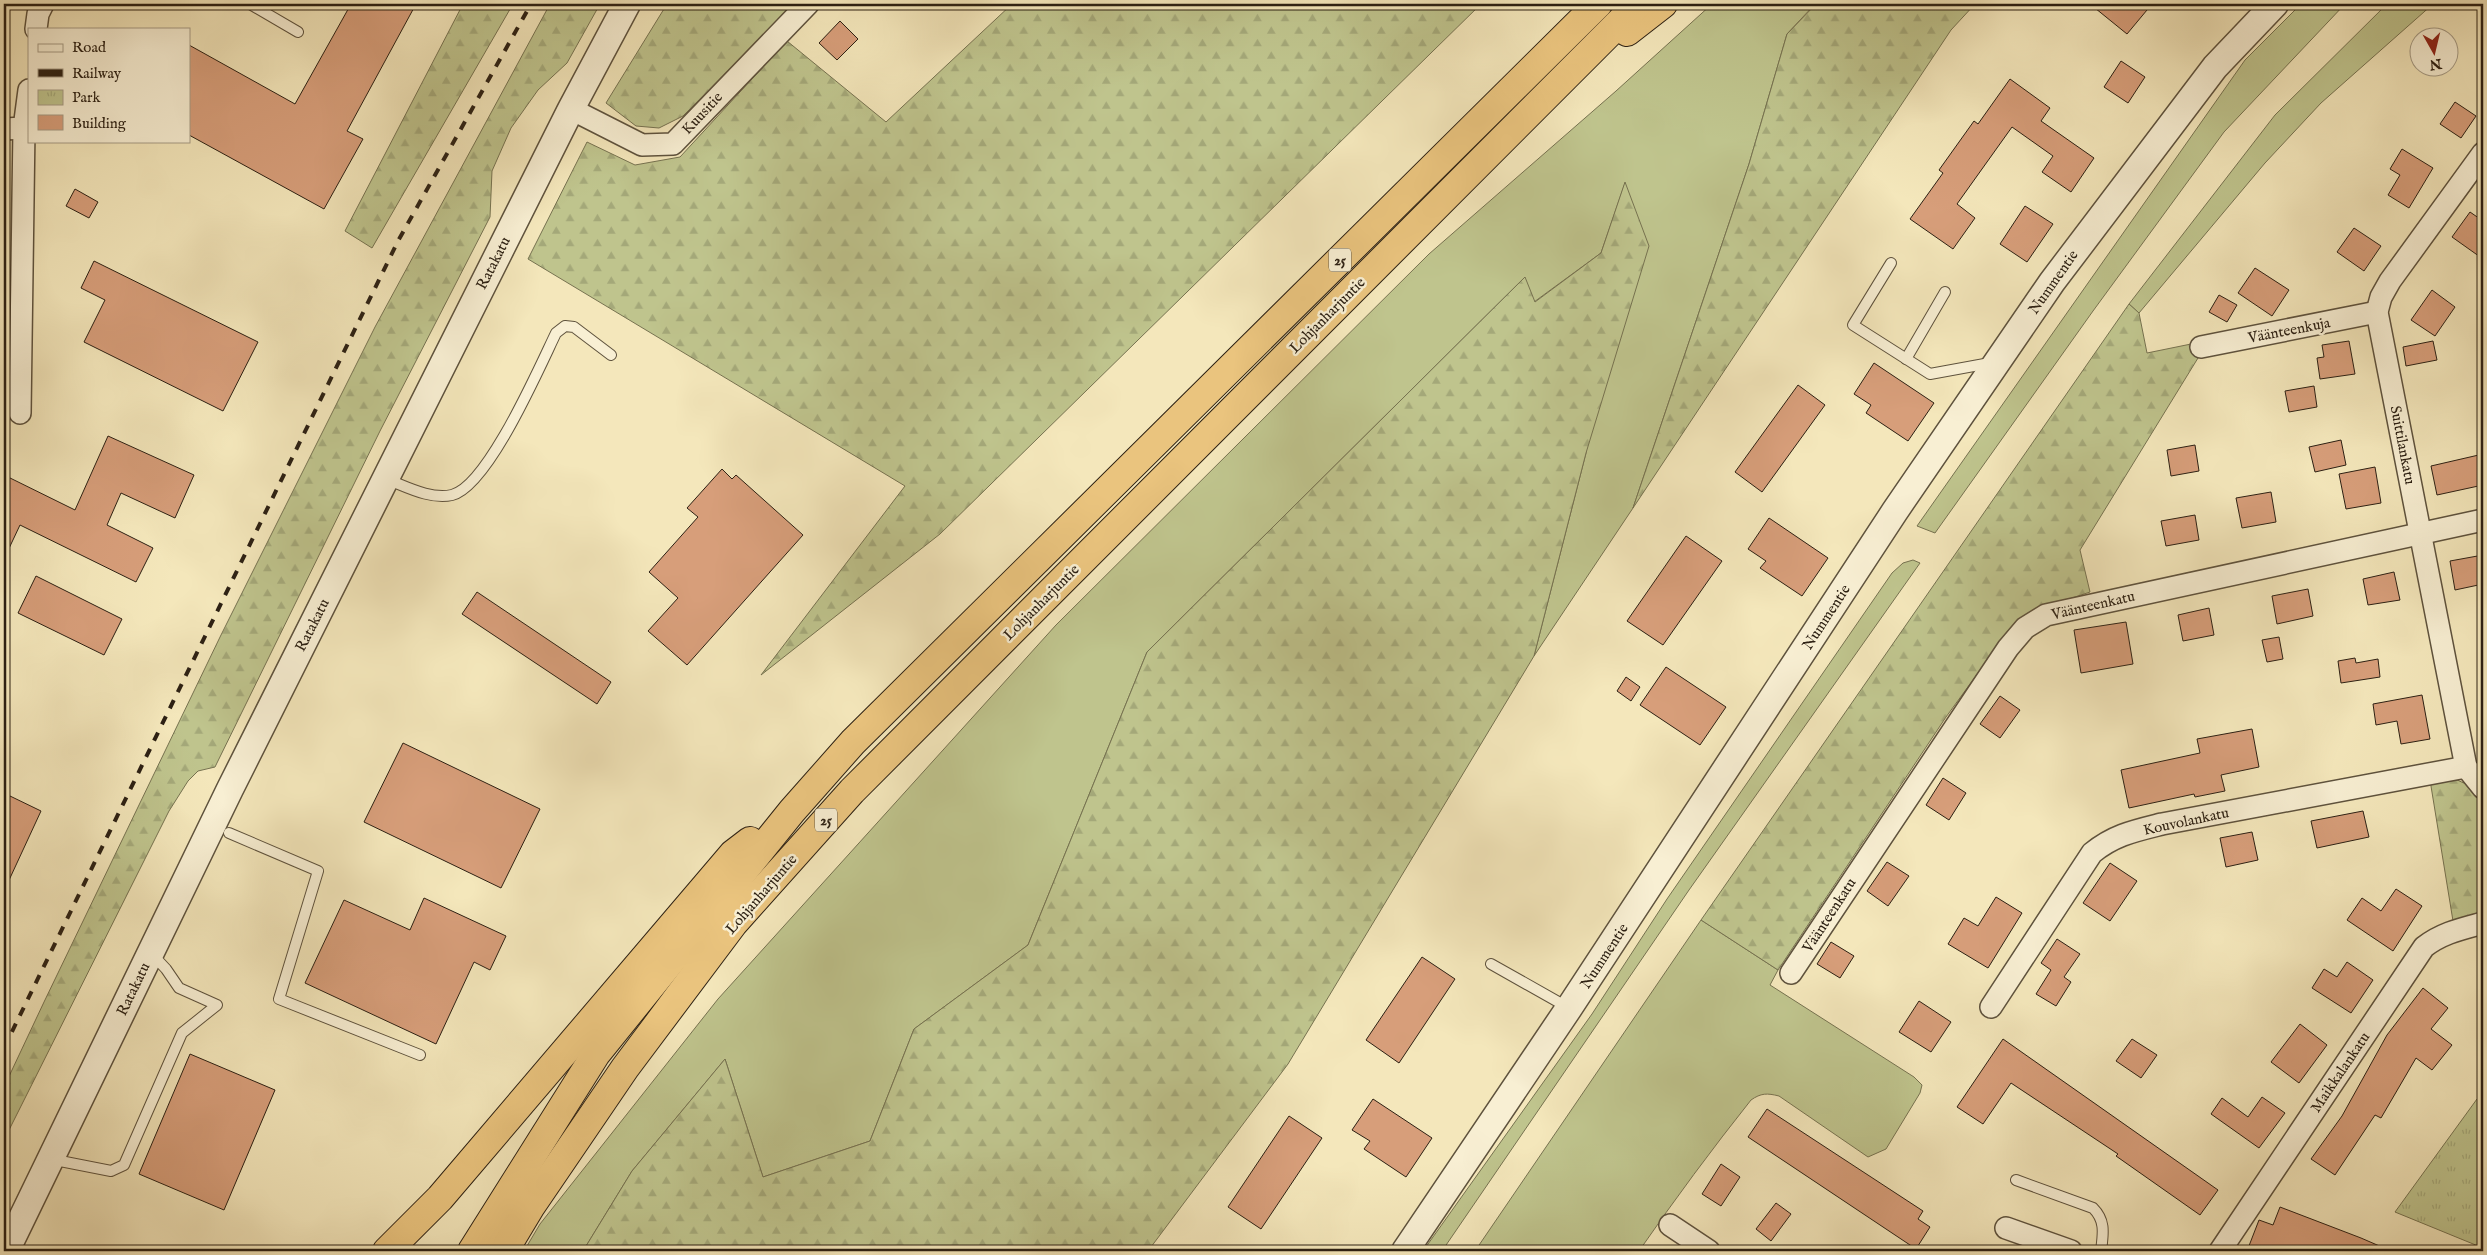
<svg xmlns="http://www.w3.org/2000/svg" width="2487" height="1255" viewBox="0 0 2487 1255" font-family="'IM FELL English',serif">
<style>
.green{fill:#bfc48d;stroke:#767250}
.forest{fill:url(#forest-firs);stroke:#767250}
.park{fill:url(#park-tufts);stroke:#767250}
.building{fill:#d79e7a;stroke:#2c2013}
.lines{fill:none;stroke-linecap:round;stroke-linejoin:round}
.service-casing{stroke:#5e523d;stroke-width:12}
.minor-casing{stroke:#5e523d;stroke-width:24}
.tertiary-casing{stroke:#5e523d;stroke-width:29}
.trunk-casing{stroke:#2c2013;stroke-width:30}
.service{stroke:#f8efd3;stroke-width:10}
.minor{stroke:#f8efd3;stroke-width:21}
.tertiary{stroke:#f8efd3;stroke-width:26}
.trunk{stroke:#eac47e;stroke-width:28}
.rail{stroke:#2c2013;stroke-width:4;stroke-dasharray:9 9;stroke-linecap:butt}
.labels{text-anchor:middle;stroke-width:5;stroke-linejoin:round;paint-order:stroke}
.shield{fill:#f8efd3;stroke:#695e4d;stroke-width:1}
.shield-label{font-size:14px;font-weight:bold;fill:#2c2013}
.street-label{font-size:15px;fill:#2c2013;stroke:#f8efd3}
</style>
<defs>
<pattern id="forest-firs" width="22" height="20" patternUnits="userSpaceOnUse" patternTransform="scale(1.25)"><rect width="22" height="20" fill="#bfc48d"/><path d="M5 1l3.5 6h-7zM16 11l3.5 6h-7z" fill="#a4a879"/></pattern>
<pattern id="park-tufts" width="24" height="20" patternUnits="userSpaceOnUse" patternTransform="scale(1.25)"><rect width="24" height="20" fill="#bfc48d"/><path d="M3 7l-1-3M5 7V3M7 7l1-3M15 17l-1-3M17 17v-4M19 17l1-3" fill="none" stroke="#a4a879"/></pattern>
</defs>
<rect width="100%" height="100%" fill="#f4e7bb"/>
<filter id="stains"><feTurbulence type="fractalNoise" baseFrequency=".004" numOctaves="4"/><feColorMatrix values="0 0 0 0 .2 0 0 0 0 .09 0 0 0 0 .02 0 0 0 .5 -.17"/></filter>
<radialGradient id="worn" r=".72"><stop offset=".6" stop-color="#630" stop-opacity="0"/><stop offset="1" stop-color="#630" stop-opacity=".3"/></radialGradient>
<!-- green -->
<g class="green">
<path d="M1712 4H1815L1787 34 1749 164 1633 508 1534 656 1586 453 1625 183 1601 253 1534 302 1524 278 1147 652 1028 945 914 1029 870 1141 763 1177 725 1059 632 1171 583 1251H524L540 1224 718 999 1056 625 1429 254 1616 91Z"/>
<path d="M2301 4H2345L2224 132 2093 311 1935 533 1917 526 2245 60Z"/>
<path d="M2387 4H2433L2321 103 2265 163 2139 313 2129 304 2275 115Z"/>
<path d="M1913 560 1920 563 1689 890 1442 1251H1423L1592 1014 1667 899 1892 573 1903 563Z"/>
<path d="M1701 920 1778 970 1770 985 1914 1077 1922 1085 1920 1093 1886 1149 1868 1157 1779 1096C1767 1093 1761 1093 1751 1100 1712 1149 1675 1199 1639 1251H1475Z"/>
</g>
<!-- forest -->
<g class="forest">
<path d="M463 4H513L372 248 345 231Z"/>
<path d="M550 4H600L567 63 538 90 511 128 492 171 490 217 380 431 215 767 198 771 188 781 169 811 4 1140V1087L44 1002 221 635 375 327Z"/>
<path d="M667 4H794L683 116 659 128 636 126 606 103Z"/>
<path d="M1012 4H1481L940 534 761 675 905 486 528 259 587 142 635 165 680 157 787 41 886 122Z"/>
<path d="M1816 4H1975L1951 30 1633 508 1749 164 1787 34Z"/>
<path d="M1625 182 1649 246 1586 453 1534 656 1288 1064 1148 1251H583L632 1171 725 1059 763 1177 870 1141 914 1029 1028 945 1147 652 1525 277 1535 302 1601 253Z"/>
<path d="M2129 304 2139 313 2147 353 2196 343 2198 358 2080 550 2090 592 2031 612 2013 625 1946 717 1778 970 1701 920Z"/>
<path d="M2455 779 2466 784 2475 793 2483 809V915L2453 921 2430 780Z"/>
</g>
<!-- park -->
<path class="park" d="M2477 1099 2483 1103V1248L2395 1212Z"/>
<!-- building -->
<g class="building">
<path d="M351 4H416L347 131 363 139 324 209 189 135V45L295 104Z"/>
<path d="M2090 4H2152L2127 34Z"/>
<path d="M840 21 858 39 837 60 819 43Z"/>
<path d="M2121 61 2145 77 2128 103 2104 87Z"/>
<path d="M2010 79 2050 108 2041 121 2094 158 2071 192 2042 172 2053 156 2012 127 1957 204 1975 218 1953 249 1910 219 1943 173 1939 170 1974 121 1978 124Z"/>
<path d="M2455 102 2476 116 2461 138 2440 124Z"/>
<path d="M2402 149 2433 168 2409 208 2388 195 2400 175 2390 169Z"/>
<path d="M75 189 98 202 89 218 66 206Z"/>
<path d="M2025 206 2053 224 2027 262 2000 244Z"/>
<path d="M2470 212 2483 221V259L2452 237Z"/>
<path d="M2354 228 2381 246 2364 271 2337 252Z"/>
<path d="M94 261 258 342 223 411 84 342 105 300 81 288Z"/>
<path d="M2255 268 2289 290 2272 316 2238 293Z"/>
<path d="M2432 290 2455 307 2435 336 2411 320Z"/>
<path d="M2219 295 2237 305 2227 322 2209 312Z"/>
<path d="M2349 341 2355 374 2320 379 2317 358 2324 357 2322 345Z"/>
<path d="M2433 341 2437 360 2406 366 2403 347Z"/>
<path d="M1874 363 1934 403 1908 441 1866 413 1871 405 1854 394Z"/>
<path d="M1798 385 1825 405 1762 492 1735 472Z"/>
<path d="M2314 386 2317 407 2289 412 2285 391Z"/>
<path d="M108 436 194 475 175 518 121 493 107 525 153 548 136 582 20 525 4 559V475L75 510Z"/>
<path d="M2341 440 2346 465 2315 472 2309 447Z"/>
<path d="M2195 445 2199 471 2171 476 2167 450Z"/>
<path d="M2483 454V485L2437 495 2431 466Z"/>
<path d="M2375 467 2381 503 2346 509 2339 474Z"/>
<path d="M722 469 732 479 736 475 803 535 687 665 648 631 678 598 649 572 698 517 687 508Z"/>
<path d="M2271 492 2276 522 2242 528 2236 498Z"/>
<path d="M2195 515 2199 540 2166 546 2161 521Z"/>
<path d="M1769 518 1828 558 1802 596 1760 568 1766 561 1748 549Z"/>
<path d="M1686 536 1722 561 1663 645 1627 621Z"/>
<path d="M2483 555V584L2455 590 2450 561Z"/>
<path d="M2394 572 2400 600 2368 605 2363 579Z"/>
<path d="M36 576 122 619 104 655 18 613Z"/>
<path d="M2308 589 2313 616 2277 624 2272 596Z"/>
<path d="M477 592 611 682 597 704 462 614Z"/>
<path d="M2209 608 2214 635 2183 641 2178 615Z"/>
<path d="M2126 622 2133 664 2081 673 2074 630Z"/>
<path d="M2279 637 2283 659 2267 662 2262 640Z"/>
<path d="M2355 658 2356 663 2378 659 2380 677 2341 683 2338 661Z"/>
<path d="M1666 667 1726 707 1700 745 1640 705Z"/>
<path d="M1626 677 1640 687 1631 701 1617 691Z"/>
<path d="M2422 695 2430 739 2401 744 2397 721 2376 725 2373 704Z"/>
<path d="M2000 696 2020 710 2000 738 1980 724Z"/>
<path d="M2252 729 2259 767 2221 775 2225 791 2195 797 2194 794 2129 808 2121 770 2200 753 2197 739Z"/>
<path d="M403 743 540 809 501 888 364 822Z"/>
<path d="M1943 778 1966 793 1949 820 1926 805Z"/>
<path d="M10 796 41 811 4 891V810Z"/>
<path d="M2363 811 2369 837 2317 848 2311 821Z"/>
<path d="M2252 832 2258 860 2226 867 2220 838Z"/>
<path d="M1887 862 1909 876 1888 906 1867 891Z"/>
<path d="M2110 863 2137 881 2110 921 2083 903Z"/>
<path d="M2396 889 2422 906 2393 951 2347 920 2362 898 2381 911Z"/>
<path d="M1996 897 2022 913 1988 968 1948 944 1964 918 1978 926Z"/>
<path d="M424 898 506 936 490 970 474 962 436 1044 305 983 344 900 410 930Z"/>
<path d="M2057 939 2080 954 2064 977 2071 982 2056 1006 2036 994 2051 970 2041 963Z"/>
<path d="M1831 942 1854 956 1840 978 1817 964Z"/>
<path d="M1422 957 1455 979 1399 1063 1366 1040Z"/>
<path d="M2347 962 2373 980 2351 1013 2312 988 2324 969 2337 977Z"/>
<path d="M2423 988 2448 1008 2431 1029 2452 1045 2432 1070 2416 1058 2381 1118 2375 1115 2335 1175 2311 1159 2342 1116 2387 1035Z"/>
<path d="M1919 1001 1951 1022 1931 1052 1899 1032Z"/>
<path d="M2300 1024 2327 1045 2299 1083 2271 1062Z"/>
<path d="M2003 1039 2218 1190 2200 1215 2116 1156 2118 1154 2011 1083 1983 1124 1957 1107Z"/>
<path d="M2132 1039 2157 1055 2141 1078 2116 1061Z"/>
<path d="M190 1054 275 1090 224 1210 139 1174Z"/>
<path d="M2262 1097 2285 1113 2259 1148 2211 1114 2222 1098 2248 1117Z"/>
<path d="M1373 1099 1432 1138 1406 1177 1364 1149 1370 1141 1352 1130Z"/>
<path d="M1767 1109 1923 1211 1918 1219 1930 1227 1916 1249 1748 1137Z"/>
<path d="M1289 1116 1322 1138 1261 1229 1228 1207Z"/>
<path d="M1721 1164 1740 1177 1721 1206 1702 1194Z"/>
<path d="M1776 1203 1791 1214 1771 1241 1756 1229Z"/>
<path d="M2280 1207 2361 1238 2391 1251H2247L2259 1220 2273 1225Z"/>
</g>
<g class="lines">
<defs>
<g id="service">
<path d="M250 4 298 32"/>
<path d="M1891 263 1853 325 1930 374 1990 363"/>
<path d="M1906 359 1945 292"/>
<path d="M386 479C405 486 430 500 452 495 488 486 539 368 556 333L565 326 574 327 611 355"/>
<path d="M229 833 318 871 279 999 420 1055"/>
<path d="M1491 964 1569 1008"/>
<path d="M50 1159 111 1171 124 1165 182 1033 217 1005 179 988 166 969 151 953"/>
<path d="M2016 1180 2093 1208C2106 1221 2103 1234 2101 1251"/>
</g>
<g id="minor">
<path d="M36 29 38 14 43 4"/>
<path d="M571 109 642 145 673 144 808 4"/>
<path d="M4 129 24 128 29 90"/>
<path d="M2483 153 2390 281 2381 297 2377 312 2466 767 2483 788"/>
<path d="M2201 347 2377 312"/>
<path d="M20 413 24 128"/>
<path d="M1791 973 2008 648 2025 628 2046 615 2483 520"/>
<path d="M1991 1007 2092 853C2114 835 2134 831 2162 824L2466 767"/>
<path d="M1670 1225 1709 1251"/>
<path d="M2006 1228 2071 1251"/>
<path d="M2220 1251 2424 947C2442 933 2461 929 2483 923"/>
</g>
<g id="tertiary">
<path d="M6 1251 230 789 571 109 627 4"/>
<path d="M1405 1251 1569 1008 1895 511 2052 282 2215 67 2275 4"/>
</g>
<g id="trunk">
<path d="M1627 32 1663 4"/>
<path d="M387 1251 440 1198 733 854 750 841"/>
<path d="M472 1251 596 1054 792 811 853 742 1598 4"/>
<path d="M504 1251 531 1206 625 1068 733 924 852 791 1638 4"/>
</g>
</defs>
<!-- service casing -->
<use href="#service" class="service-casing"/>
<!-- minor casing -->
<use href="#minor" class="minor-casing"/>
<!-- tertiary casing -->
<use href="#tertiary" class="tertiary-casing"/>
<!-- trunk casing -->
<use href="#trunk" class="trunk-casing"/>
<!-- service -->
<use href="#service" class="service"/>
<!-- minor -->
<use href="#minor" class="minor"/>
<!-- tertiary -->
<use href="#tertiary" class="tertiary"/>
<!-- trunk -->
<use href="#trunk" class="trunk"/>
<!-- rail -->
<path class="rail" d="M4 1048 398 241 531 4"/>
</g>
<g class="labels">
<!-- shield labels -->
<g class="shield">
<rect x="1329" y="248.5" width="22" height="23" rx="4"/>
<rect x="815" y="808.5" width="22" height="23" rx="4"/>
</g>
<g class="shield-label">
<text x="1340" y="265">25</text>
<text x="826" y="825">25</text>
</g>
<!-- street labels -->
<g class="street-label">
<text transform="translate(702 113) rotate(-47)" y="5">Kuusitie</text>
<text transform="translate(493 263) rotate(-63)" y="5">Ratakatu</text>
<text transform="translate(2053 282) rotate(-55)" y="5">Nummentie</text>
<text transform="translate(1327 315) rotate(-45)" y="5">Lohjanharjuntie</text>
<text transform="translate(2289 330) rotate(-11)" y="5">Väänteenkuja</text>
<text transform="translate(2403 445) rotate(79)" y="5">Suittilankatu</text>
<text transform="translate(1041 602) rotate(-45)" y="5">Lohjanharjuntie</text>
<text transform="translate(2093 605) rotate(-13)" y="5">Väänteenkatu</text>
<text transform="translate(1826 617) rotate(-57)" y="5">Nummentie</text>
<text transform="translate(312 625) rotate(-63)" y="5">Ratakatu</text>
<text transform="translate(2186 821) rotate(-12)" y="5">Kouvolankatu</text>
<text transform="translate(761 894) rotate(-49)" y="5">Lohjanharjuntie</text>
<text transform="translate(1829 915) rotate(-57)" y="5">Väänteenkatu</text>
<text transform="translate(1604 956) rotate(-57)" y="5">Nummentie</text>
<text transform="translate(133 989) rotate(-64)" y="5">Ratakatu</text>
<text transform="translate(2340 1072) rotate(-56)" y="5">Maikkalankatu</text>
</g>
</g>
<!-- margin -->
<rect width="2487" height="1255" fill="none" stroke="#f4e7bb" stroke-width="20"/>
<rect x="5" y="5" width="2477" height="1245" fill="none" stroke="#2c2013" stroke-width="2.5"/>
<rect x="10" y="10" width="2467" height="1235" fill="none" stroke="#2c2013"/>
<!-- legend -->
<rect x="28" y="28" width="162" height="115" fill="#f8efd3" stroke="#a69c86"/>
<rect x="38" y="44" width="25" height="8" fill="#f8efd3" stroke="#a69c86"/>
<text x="72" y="52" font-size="15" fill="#2c2013">Road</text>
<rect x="38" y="69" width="25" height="8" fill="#2c2013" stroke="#a69c86"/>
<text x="72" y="78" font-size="15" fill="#2c2013">Railway</text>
<rect x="38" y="90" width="25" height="15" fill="url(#park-tufts)" stroke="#a69c86"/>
<text x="72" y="102" font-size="15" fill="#2c2013">Park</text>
<rect x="38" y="115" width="25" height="15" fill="#d79e7a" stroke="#a69c86"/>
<text x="72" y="128" font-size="15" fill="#2c2013">Building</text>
<!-- north arrow -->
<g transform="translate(2434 52) rotate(172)"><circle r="24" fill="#f8efd3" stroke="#a69c86"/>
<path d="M0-4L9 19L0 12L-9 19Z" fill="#8f2418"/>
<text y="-8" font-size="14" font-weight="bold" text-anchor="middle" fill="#2c2013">N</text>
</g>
<rect width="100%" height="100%" filter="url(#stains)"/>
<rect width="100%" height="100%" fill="url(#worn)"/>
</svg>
